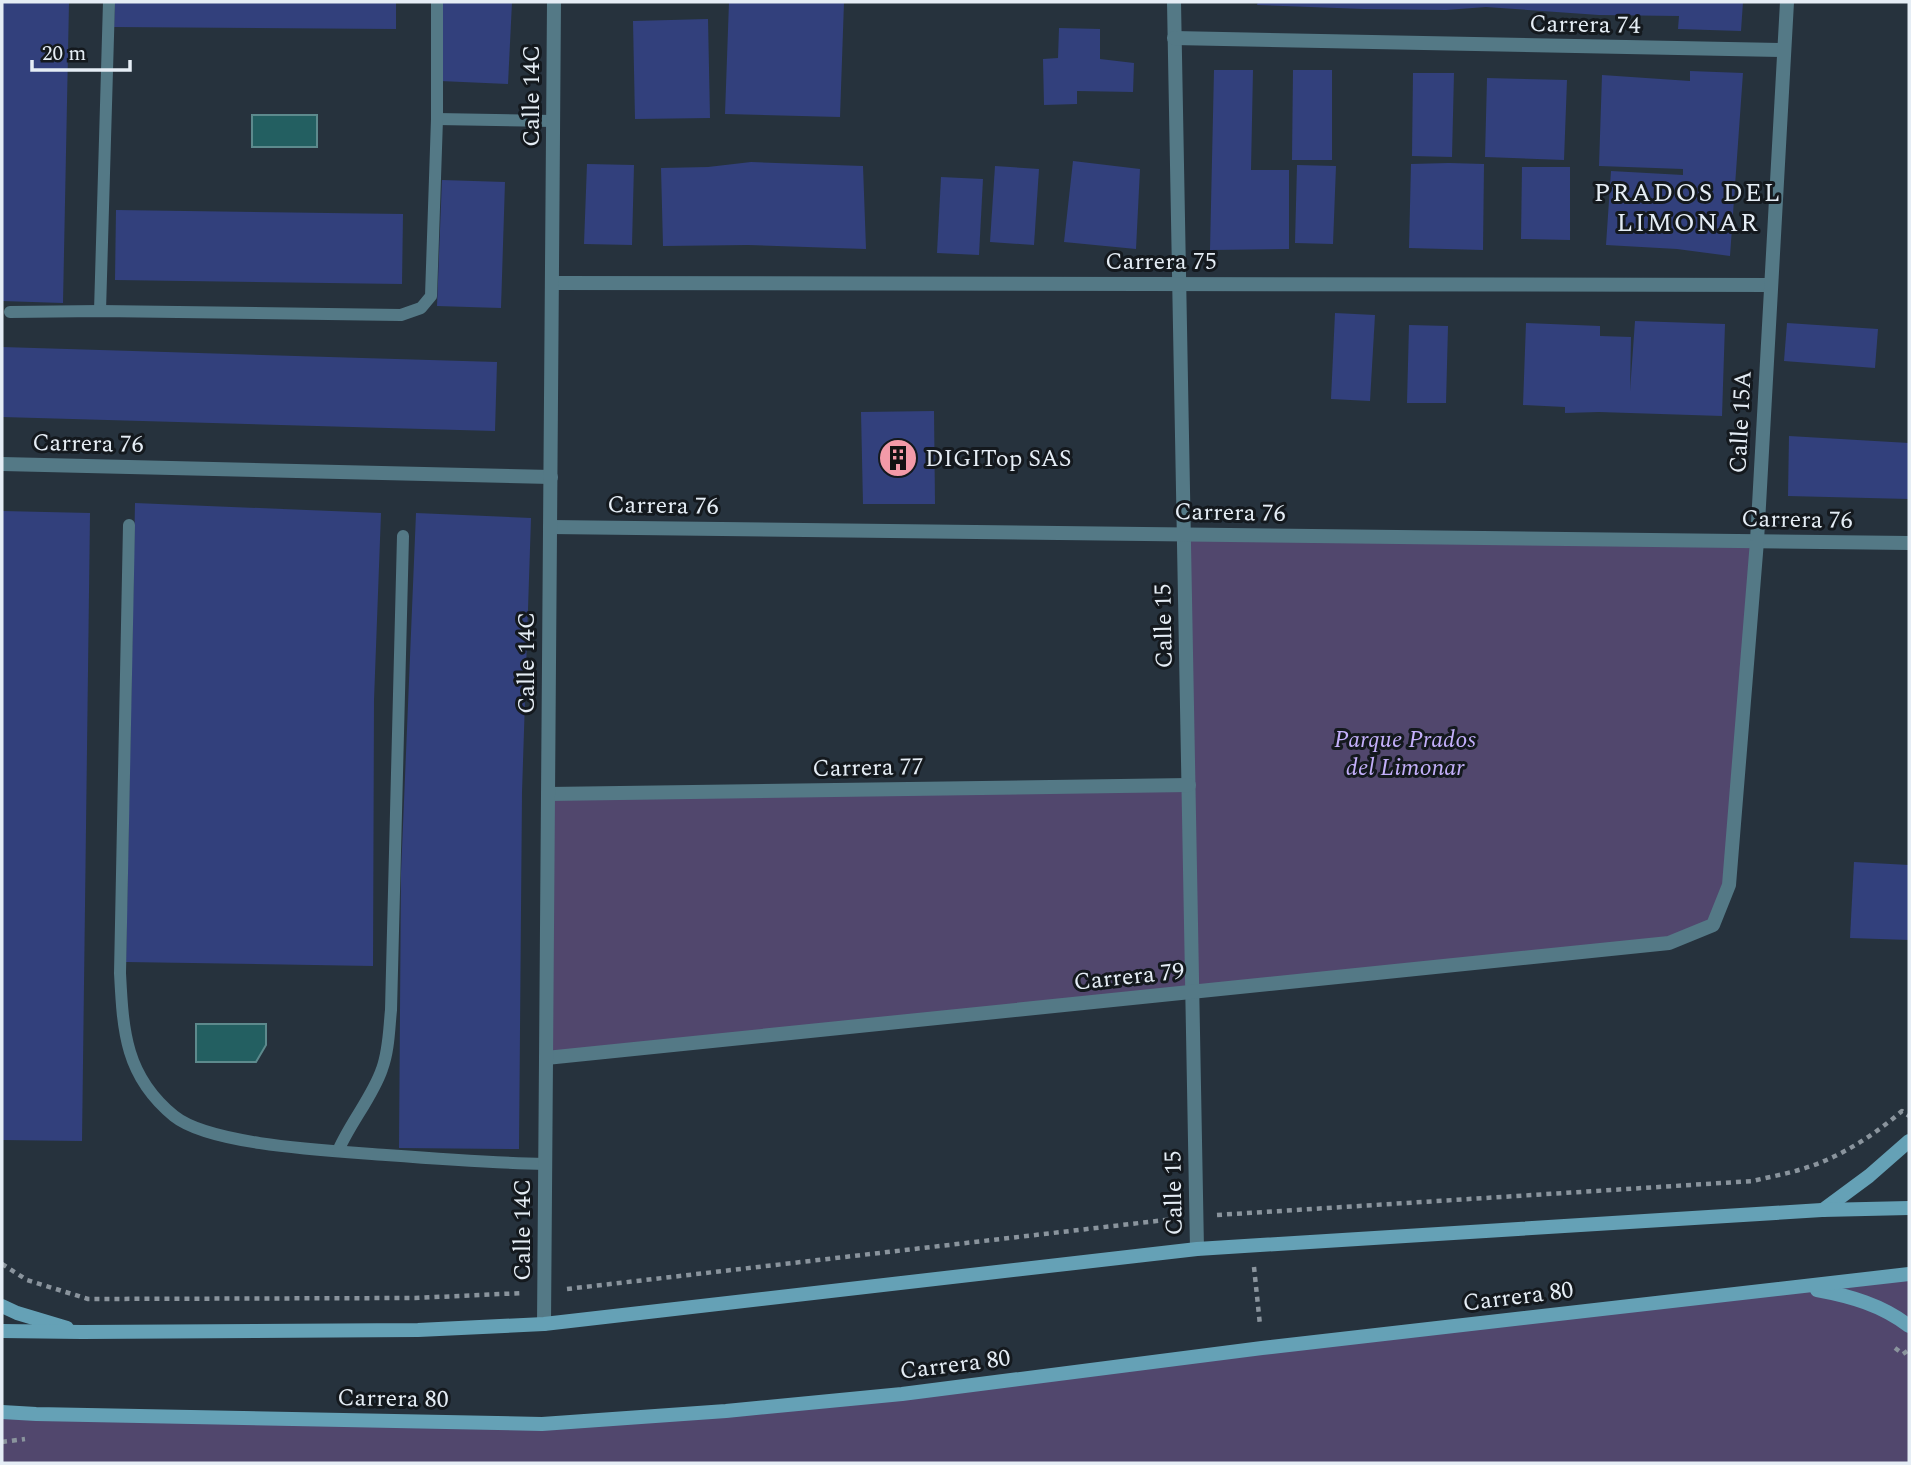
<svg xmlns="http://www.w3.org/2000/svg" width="1911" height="1465" viewBox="0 0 1911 1465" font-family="Spectral,serif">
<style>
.green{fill:#51476d}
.water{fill:#235f61;stroke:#5d8a8d;stroke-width:2}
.building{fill:#32407c}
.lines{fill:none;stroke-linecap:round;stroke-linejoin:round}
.path{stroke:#8a949d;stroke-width:4.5;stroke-dasharray:5 5;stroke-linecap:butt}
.lane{stroke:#547986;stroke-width:12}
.street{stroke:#547986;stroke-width:14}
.secondary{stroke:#65a1b6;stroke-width:14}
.labels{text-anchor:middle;stroke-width:6;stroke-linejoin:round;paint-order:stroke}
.street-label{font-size:24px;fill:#e5edf5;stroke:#14191e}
.poi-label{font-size:24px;fill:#e5edf5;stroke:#14191e;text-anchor:start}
.park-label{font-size:24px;font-style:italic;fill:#c4b0fb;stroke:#14191e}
.neighbourhood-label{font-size:26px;letter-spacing:2px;fill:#e5edf5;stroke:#14191e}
</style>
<rect width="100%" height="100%" fill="#26323d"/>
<!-- green -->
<g class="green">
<path d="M1184 534 1757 541 1729 885 1713 925 1669 943 546 1058 548 794 1188 785Z"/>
<path d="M1909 1274V1463H2V1412L542 1424 726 1411Z"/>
</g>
<!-- water -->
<g class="water">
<rect x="252" y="115" width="65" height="32"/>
<path d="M196 1024H266V1045L256 1062H196Z"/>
</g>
<!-- building -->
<g class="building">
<path d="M2 2H69L63 303 2 301Z"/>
<path d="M115 2H396V29L114 27Z"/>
<path d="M441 2H512L508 84 440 81Z"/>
<path d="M729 2H844L840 117 725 114Z"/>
<path d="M1258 2H1743L1741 31 1678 29 1679 16 1599 15 1486 7 1446 10 1364 9 1257 5Z"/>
<path d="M708 19 710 118 635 119 633 21Z"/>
<path d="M1059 28 1100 29V59L1134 63 1133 92 1077 91V104L1044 105 1043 59 1058 58Z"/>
<path d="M1214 70H1253L1251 170H1289V249L1210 250Z"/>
<path d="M1293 70H1332V160H1292Z"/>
<path d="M1690 71 1743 73 1730 256 1677 249 1606 245 1611 171 1683 175V169L1599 166 1602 75 1690 81Z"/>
<path d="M1413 73H1454L1452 157 1412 156Z"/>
<path d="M1487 78 1567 80 1564 160 1485 157Z"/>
<path d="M1073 161 1140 169 1136 249 1064 242Z"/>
<path d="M751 162 863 166 866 249 748 245 663 246 661 168 708 167Z"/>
<path d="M1449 163 1484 164 1483 250 1409 248 1411 164Z"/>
<path d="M587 164 634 165 632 245 584 244Z"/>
<path d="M1297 165 1336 166 1333 244 1295 243Z"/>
<path d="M995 166 1039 169 1034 245 990 242Z"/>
<path d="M1522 167H1570V240L1521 239Z"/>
<path d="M941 177 983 179 979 255 937 253Z"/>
<path d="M442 180 505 182 501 308 437 306Z"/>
<path d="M116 210 403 214 402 284 115 280Z"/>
<path d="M1335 313 1375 315 1370 401 1331 399Z"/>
<path d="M1635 321 1725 324 1722 416 1599 412 1565 413V407L1523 405 1526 323 1600 326V336L1631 337 1630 391Z"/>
<path d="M1787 323 1878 329 1875 368 1784 361Z"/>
<path d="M1409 325 1448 326 1446 403H1407Z"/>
<path d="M2 347 497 362 495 431 2 417Z"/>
<path d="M934 411 935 504H863L861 412Z"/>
<path d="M1789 436 1909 443V499L1788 496Z"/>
<path d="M135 503 381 513 374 700 373 966 126 962Z"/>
<path d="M2 511 90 513 82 1141 2 1140Z"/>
<path d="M416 513 531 518 522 792 519 1149 399 1148 401 873Z"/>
<path d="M1854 862 1909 865V940L1850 938Z"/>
</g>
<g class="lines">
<!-- path -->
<g class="path">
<path d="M1217 1215 1753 1181C1769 1177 1786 1174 1802 1169 1839 1158 1873 1136 1902 1111L1909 1116"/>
<path d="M2 1264 27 1280 88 1299 415 1298 523 1293"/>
<path d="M1254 1267 1260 1325"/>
<path d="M567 1289 1174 1219"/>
<path d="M1895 1348 1903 1354 1909 1350"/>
<path d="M2 1442 25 1439"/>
</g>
<!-- lane -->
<g class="lane">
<path d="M437 119 554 121"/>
<path d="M100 311 109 2"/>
<path d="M10 312 100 311 401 315 421 308 431 296 437 119V2"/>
<path d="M129 525 120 973C123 1031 125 1076 174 1116 211 1146 336 1151 386 1155 439 1159 492 1163 545 1164"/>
<path d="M338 1151C350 1123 373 1096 382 1069 389 1050 389 1029 391 1010L403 536"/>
</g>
<!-- street -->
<g class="street">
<path d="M1174 2 1197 1249"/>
<path d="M1174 38 1784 50"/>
<path d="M552 283 1771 285"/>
<path d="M2 464 551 477"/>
<path d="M550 527 1909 543"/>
<path d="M548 794 1189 785"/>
<path d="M546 1058 1669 943 1713 925 1729 885 1757 541 1787 2"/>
<path d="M544 1324 554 2"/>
</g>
<!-- secondary -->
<g class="secondary">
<path d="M1823 1210 1869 1176 1909 1141"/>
<path d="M1817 1290C1850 1296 1882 1305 1909 1326"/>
<path d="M2 1306 17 1313 67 1328"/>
<path d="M2 1331 82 1332 418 1330 544 1324 1197 1249 1822 1210 1909 1208"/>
<path d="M2 1412 36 1414 542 1424 726 1411 902 1394 1262 1348 1909 1274"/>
</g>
</g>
<!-- icons -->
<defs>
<symbol id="building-disc" viewBox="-11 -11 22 22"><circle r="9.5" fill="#f39aa8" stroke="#14191e"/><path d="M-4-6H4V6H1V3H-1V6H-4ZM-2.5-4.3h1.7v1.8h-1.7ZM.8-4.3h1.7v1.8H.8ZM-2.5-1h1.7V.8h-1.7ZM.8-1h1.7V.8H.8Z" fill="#111"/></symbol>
</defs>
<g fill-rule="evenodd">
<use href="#building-disc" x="876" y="436" width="44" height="44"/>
</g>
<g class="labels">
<!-- street labels -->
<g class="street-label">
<text transform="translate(1585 24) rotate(1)" y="8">Carrera 74</text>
<text transform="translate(531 96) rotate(-90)" y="8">Calle 14C</text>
<text x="1161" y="269">Carrera 75</text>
<text transform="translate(1740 422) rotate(-87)" y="8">Calle 15A</text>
<text transform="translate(88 443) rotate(1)" y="8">Carrera 76</text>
<text transform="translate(663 505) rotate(1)" y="8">Carrera 76</text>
<text transform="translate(1230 512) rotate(1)" y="8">Carrera 76</text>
<text transform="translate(1797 519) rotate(1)" y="8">Carrera 76</text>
<text transform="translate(1163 626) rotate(-91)" y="8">Calle 15</text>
<text transform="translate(526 663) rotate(-90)" y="8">Calle 14C</text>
<text transform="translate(868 767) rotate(-1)" y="8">Carrera 77</text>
<text transform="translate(1129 976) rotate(-6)" y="8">Carrera 79</text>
<text transform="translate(1173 1193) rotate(-91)" y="8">Calle 15</text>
<text transform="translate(522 1230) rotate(-90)" y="8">Calle 14C</text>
<text transform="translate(1518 1296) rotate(-7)" y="8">Carrera 80</text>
<text transform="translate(955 1364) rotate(-7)" y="8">Carrera 80</text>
<text transform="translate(393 1398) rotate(1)" y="8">Carrera 80</text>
</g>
<!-- poi labels -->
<g class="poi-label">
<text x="925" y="466">DIGITop SAS</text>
</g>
<!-- park labels -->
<g class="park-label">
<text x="1405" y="747">Parque Prados<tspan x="1405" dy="28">del Limonar</tspan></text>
</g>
<!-- neighbourhood labels -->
<g class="neighbourhood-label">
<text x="1688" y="201">PRADOS DEL<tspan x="1688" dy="30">LIMONAR</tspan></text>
</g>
</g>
<!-- border -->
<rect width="1911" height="1465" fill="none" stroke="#e5edf5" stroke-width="7"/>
<!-- scale -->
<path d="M32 60v10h98v-10" fill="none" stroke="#e5edf5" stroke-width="3.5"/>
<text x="42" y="60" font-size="21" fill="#e5edf5" stroke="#14191e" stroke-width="5" paint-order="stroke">20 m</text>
</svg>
